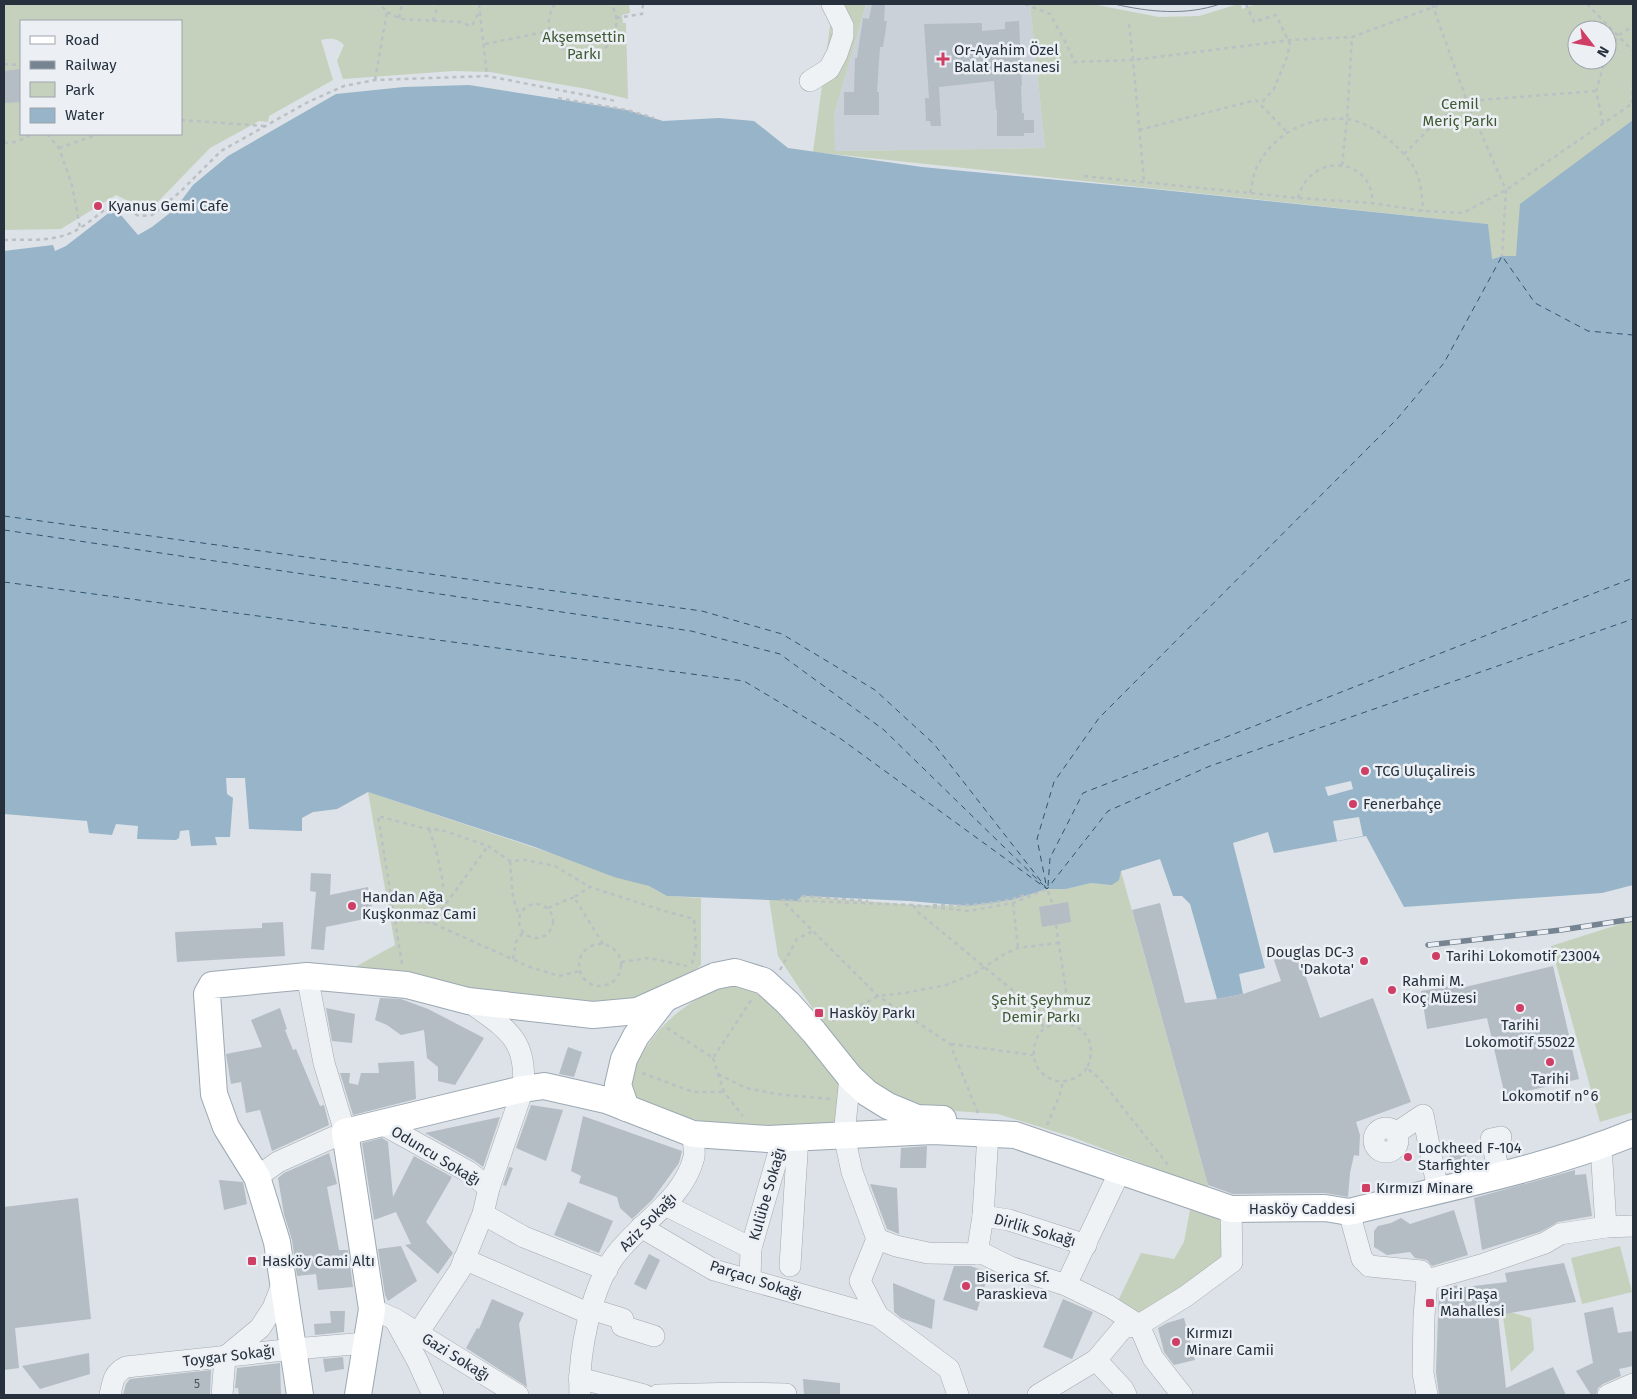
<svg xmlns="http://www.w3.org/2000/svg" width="1637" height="1399" viewBox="0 0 1637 1399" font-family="'Fira Sans',sans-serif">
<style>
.built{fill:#cbd1d9}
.green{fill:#c5d1bd;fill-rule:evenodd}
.water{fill:#97b4c8}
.pier{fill:#dce2e7}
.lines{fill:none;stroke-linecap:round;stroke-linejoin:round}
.ferry{stroke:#305571;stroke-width:1;stroke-dasharray:6 5;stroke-linecap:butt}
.building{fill:#b4bcc4}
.minor-casing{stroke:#a2a9b1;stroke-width:22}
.major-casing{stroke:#9ca8b3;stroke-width:28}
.path{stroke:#bbc0c5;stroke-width:2.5;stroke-dasharray:4 4;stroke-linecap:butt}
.minor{stroke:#eff2f5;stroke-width:21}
.major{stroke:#fff;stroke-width:26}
.tram{stroke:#768390;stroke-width:1}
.rail-casing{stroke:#768390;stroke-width:5.5}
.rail{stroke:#ecf0f5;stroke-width:4;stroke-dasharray:11;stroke-linecap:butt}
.poi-dot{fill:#cf3e65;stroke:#ecf0f5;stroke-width:2}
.labels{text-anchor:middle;stroke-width:5;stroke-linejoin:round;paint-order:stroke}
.number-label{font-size:12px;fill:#4a545f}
.park-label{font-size:15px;fill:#3f5933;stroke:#ecf0f5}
.poi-label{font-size:15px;fill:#26313d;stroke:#ecf0f5;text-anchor:start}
.street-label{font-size:15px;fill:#26313d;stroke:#ecf0f5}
</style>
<rect width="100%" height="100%" fill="#dce2e7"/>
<!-- built -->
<path class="built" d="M866 4H1030L1045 148 834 151V115Z"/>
<!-- green -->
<g class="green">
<path d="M4 4H629L630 13 622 15 623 23H626L628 99 587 89 490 72 454 71 343 79 337 61 344 45C337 38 330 38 321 40L333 80 269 116 268 122 259 121 210 148 149 211 116 195 61 229 4 230ZM21 21H181V134H21Z"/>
<path d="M833 4H866L834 115 835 151 1045 148 1030 4H1092L1159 17 1199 16 1238 4H1241L1242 9 1255 4H1633V120L1516 256H1502L1491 259 1488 224 813 152ZM1577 30H1607V60H1577Z"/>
<path d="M368 792 649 886 667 896 701 898V965L663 1000 637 1011 468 1001 355 967 395 945Z"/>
<path d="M1121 871 1209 1189 1072 1137 998 1114 912 1108 854 1071 778 956 769 899 797 901 802 896 913 905 968 906 1012 900 1047 889H1066L1091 883 1112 884Z"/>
<path d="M1633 920V1112L1600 1122 1551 946Z"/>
<path d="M724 986 749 988 773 1005 810 1048 849 1085 845 1130 740 1129 664 1113 639 1101 628 1089C641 1039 677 1005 724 986Z"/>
<path d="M1190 1210 1224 1219 1227 1257 1141 1319 1116 1305 1141 1253 1174 1259 1184 1242Z"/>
<path d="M1620 1246 1632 1292 1582 1304 1571 1258Z"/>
<path d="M1502 1310 1531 1318 1534 1350 1511 1372Z"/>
</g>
<!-- water -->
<path class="water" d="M469 85 627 110 663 121 719 118 754 121 788 148 922 167 1153 189 1488 224 1492 259 1502 256H1516L1520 204 1633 120V885L1602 893 1404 907 1366 836 1274 853 1268 832 1233 843 1265 968 1239 974 1243 994 1217 999 1190 904 1182 896H1173L1160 859 1121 871 1119 880 1112 885 1091 883 1066 889H1047L1012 900 968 906 909 901 802 896 797 901 667 896 649 886 614 877 535 847 368 792 337 809 313 812 302 818V831L249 829 245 778H226L227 794 233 798 230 837H215L217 845 191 846 189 830 180 831 179 838 176 840 137 839 138 826 116 824 112 835 89 833 87 821 4 814V251L53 245 55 251 66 246 115 208 138 235 152 227 175 209 193 185 228 156 336 94 404 87Z"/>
<!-- pier -->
<g class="pier">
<path d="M1351 781 1353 789 1328 796 1325 787Z"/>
<path d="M1359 817 1363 836 1337 841 1333 821Z"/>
</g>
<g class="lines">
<!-- ferry -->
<g class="ferry">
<path d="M4 516 702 611 782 634 875 690 934 744 1047 889 1037 839 1054 782 1099 718 1397 419 1444 363 1502 256 1535 303 1588 331 1633 335"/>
<path d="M4 530 691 631 780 654 884 730 1043 885"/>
<path d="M4 582 744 681 841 739 1047 889 1108 811 1210 766 1633 619"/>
<path d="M1048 886 1050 858 1083 793 1633 578"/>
</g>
</g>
<!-- building -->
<g class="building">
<path d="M872 4H885L884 21H887L883 47H880L877 92H879V115H844V92H854L855 58H857L863 18 869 19Z"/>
<path d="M1019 21 1022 86H1021L1022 113H1024V120H1034V133H1024V136H997V110H996L994 81 939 87 941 126H931L930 121H926L925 98H929L924 24 982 23V31L1005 29V22Z"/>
<path d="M21 69V102L5 103 4 71Z"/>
<path d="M311 873 331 874 330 895 368 887 374 917 326 927 324 950 311 949 316 892 310 891Z"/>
<path d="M1068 902 1071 922 1042 927 1039 907Z"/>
<path d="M1160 903 1185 1003 1217 999 1243 994 1281 981 1274 960 1297 951 1320 1018 1373 998 1411 1102 1356 1122 1360 1135 1359 1156 1354 1155 1350 1173 1348 1197 1325 1193 1233 1194 1208 1185 1132 910Z"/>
<path d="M283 922 285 956 177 962 175 932 262 928V923Z"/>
<path d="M1553 966 1579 1079 1505 1096 1487 1018 1427 1029 1421 991 1461 984V988Z"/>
<path d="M380 998 401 999 428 1009 484 1038 455 1085 438 1081V1067L427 1058 424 1030 401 1035 387 1025 375 1020Z"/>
<path d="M280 1008 287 1029 285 1030 293 1050 296 1049 320 1106 324 1105 329 1125 272 1151 260 1110 246 1113 241 1082 231 1084 226 1054 262 1047 251 1020Z"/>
<path d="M326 1008 355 1014 352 1043 332 1041Z"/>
<path d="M568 1047 582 1052 574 1077 559 1074Z"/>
<path d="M414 1061 416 1099 353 1115 340 1073H350L349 1083 358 1085 361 1073H379L378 1063Z"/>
<path d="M531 1105 563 1110 546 1161 516 1148Z"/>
<path d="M583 1116 682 1151 679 1163 652 1200 632 1219 620 1208 617 1197 579 1183 581 1176 571 1171Z"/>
<path d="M500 1117 483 1167 475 1161 425 1133Z"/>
<path d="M382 1138 388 1142 393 1197 414 1156 452 1177 426 1222 453 1253 438 1274 405 1245 411 1244 396 1212 374 1220 362 1143Z"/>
<path d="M927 1146 926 1168H900L901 1148Z"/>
<path d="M1462 1147 1467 1153 1465 1162 1455 1165 1448 1158 1453 1150Z"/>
<path d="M329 1153 337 1184 327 1187 339 1250H348L353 1287 318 1290 316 1274 297 1276 292 1240 284 1214 278 1178 284 1173Z"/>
<path d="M509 1167 513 1168 506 1186 503 1185Z"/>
<path d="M1575 1170V1175L1586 1174 1592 1216 1558 1222 1540 1232 1482 1250 1474 1198Z"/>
<path d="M219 1180 243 1182 247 1204 224 1210Z"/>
<path d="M870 1184 897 1188 899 1234 887 1229Z"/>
<path d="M78 1198 91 1319 15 1328 19 1368 4 1370V1207Z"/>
<path d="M568 1202 613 1221 599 1253 554 1235Z"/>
<path d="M1454 1210 1468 1255 1432 1266 1427 1260 1415 1258 1410 1252 1387 1255 1374 1247V1231L1378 1226 1391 1223 1401 1218 1410 1224Z"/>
<path d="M401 1246 417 1281 388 1301 385 1295 378 1249Z"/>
<path d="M649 1254 660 1260 646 1290 634 1284Z"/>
<path d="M1564 1263 1576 1302 1498 1315 1506 1388 1553 1367 1566 1395H1439L1436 1372 1439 1290 1457 1285V1288L1507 1282 1505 1273Z"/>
<path d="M954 1266H970L989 1272 977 1311 943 1300Z"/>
<path d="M893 1283 935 1300 932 1329 901 1318 894 1312Z"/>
<path d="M492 1299 524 1313 519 1324 527 1387 466 1348 477 1328 479 1329Z"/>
<path d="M1063 1299 1093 1312 1072 1359 1043 1347Z"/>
<path d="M1613 1307 1618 1333 1633 1331V1366L1619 1369 1621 1376 1603 1384 1598 1388 1596 1395H1591L1576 1371 1593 1363 1584 1313Z"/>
<path d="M330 1311H345L344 1332 315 1335 314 1324 331 1323Z"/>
<path d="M1184 1318 1195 1360 1174 1365 1164 1352 1158 1328 1167 1323Z"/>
<path d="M89 1353 90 1374 40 1389 22 1366Z"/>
<path d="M343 1357 344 1369 325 1372 323 1359Z"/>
<path d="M280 1363 281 1395H239L238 1388H235L237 1368Z"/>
<path d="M211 1370 210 1395H123L126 1384 130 1379Z"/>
<path d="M803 1379 840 1383V1395H804Z"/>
</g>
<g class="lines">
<defs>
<g id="minor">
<path d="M810 81 829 69 837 54 843 36V26L832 4"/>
<path d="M850 1077 844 1135 852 1172 877 1239 896 1246 928 1253 984 1254 1010 1267 1066 1285 1109 1306 1139 1325 1186 1296 1232 1262 1231 1209"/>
<path d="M382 1124 469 1172 489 1188"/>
<circle cx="1386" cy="1140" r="12"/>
<path d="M1396 1133 1423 1115 1438 1190"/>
<path d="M1601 1146 1606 1227"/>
<path d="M1500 1175 1491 1139 1501 1137"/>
<path d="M257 1177 278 1162 345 1132 324 1063 307 976"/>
<path d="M665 1205 751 1248"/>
<path d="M1349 1212 1362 1259 1369 1266 1421 1271 1427 1280 1424 1316 1423 1373 1427 1395"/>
<path d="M483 1214 524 1237 607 1270"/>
<path d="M983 1216 1009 1220 1086 1245"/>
<path d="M641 1227 714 1270 878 1316"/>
<path d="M877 1239 860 1281 878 1316 949 1369 958 1395"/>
<path d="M977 1254 983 1216 988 1134"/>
<path d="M464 1259 590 1314"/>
<path d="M790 1266 798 1137"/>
<path d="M750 1280 751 1248 783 1138"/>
<path d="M1427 1280 1484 1264 1545 1243 1560 1234 1606 1227 1633 1226"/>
<path d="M1066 1285 1120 1171"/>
<path d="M372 1309 395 1319 518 1395"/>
<path d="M591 1309 623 1319 622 1326 654 1336"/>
<path d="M396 1322 417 1360 433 1395"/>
<path d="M418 1333 460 1270 483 1214 489 1188 523 1089C528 1038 505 1028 468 1001"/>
<path d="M225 1357 260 1328 273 1308 283 1282"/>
<path d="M1096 1360 1123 1389 1126 1395"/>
<path d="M579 1378 644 1395"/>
<path d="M110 1395C113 1381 113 1374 126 1367L294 1349 366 1343"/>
<path d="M222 1395 225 1358"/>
<path d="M580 1395C578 1356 590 1293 612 1260 636 1224 683 1202 694 1157 695 1150 693 1142 693 1134"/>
<path d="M658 1395 741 1393 786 1394V1395"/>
<path d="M1038 1395 1096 1360 1123 1328 1139 1325 1153 1358 1182 1395"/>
<path d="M1608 1395 1633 1384"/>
</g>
<g id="major">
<path d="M626 1108 618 1085 624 1059 636 1036 663 1001"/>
<path d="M300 1395 277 1242 257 1177 226 1127 214 1094 207 994 212 985 307 976 407 985 468 1001 593 1015 637 1011 715 976 735 972 764 981 788 1003 814 1032 850 1077 867 1093 888 1106 917 1118 943 1119"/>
<path d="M358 1395 372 1309 345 1132 523 1089 544 1086 606 1100 693 1134 768 1139 933 1131 1015 1135 1231 1209 1325 1208 1349 1212C1445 1188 1542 1170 1633 1133"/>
</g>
</defs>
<!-- minor casing -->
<use href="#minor" class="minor-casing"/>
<!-- major casing -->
<use href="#major" class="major-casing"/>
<!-- path -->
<g class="path">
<path d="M479 4 487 76"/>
<path d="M555 4C528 45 597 80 614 34 618 24 617 13 611 4"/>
<path d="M1025 4 1050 14C1058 29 1069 47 1074 62L1133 60 1144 181"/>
<path d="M1246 4 1254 22 1276 15 1290 44 1287 57 1274 89 1260 104"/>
<path d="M1432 4 1467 101 1506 190 1502 256"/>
<path d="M1587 4 1633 51"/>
<path d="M387 12 401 19 460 22 470 26 473 24 480 10"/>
<path d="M399 18 402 4"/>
<path d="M616 18 642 14 643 4"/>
<path d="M433 21 438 4"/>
<path d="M1129 24 1133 60 1292 40 1352 37 1442 4"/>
<path d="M485 44 550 31"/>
<path d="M1607 56 1619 35 1633 26"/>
<path d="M4 64 21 65"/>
<path d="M375 80 387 12 380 4"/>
<path d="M558 98 627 110 654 118"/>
<path d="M1632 103 1633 80"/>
<path d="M181 120 265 126"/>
<path d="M1603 123 1596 91 1605 60"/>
<path d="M1139 130 1256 100 1287 132"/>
<path d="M47 134 59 148 72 185 80 228"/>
<path d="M4 143 16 142 33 134"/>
<path d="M59 148 99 134"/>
<path d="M1404 154 1435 123 1467 101 1596 91"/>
<path d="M1342 165 1347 119 1352 37"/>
<path d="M1084 176 1298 198 1372 203 1423 211 1463 213 1506 190 1633 103"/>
<path d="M1250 193C1252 186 1253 177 1255 171 1271 134 1308 116 1346 119 1369 121 1401 146 1413 166 1421 179 1422 196 1423 211"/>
<path d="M1298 198C1311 149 1375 159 1372 203"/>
<path d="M4 240C31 239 57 243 80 228 93 220 102 210 116 203L139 216 152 215 180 192 221 151 308 102 344 86 375 80 487 76 616 101"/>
<path d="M429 829 436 850 443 882 442 908"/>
<path d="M510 861 513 898 519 915"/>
<path d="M802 896 868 901"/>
<path d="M1013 903 1018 948"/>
<circle cx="536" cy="921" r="17"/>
<path d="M913 905 919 913 1028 1003 1045 1029"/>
<path d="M933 905C965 906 997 905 1028 894"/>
<path d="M548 908 574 897"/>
<path d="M394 919 432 923 530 967 559 976 580 971"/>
<path d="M432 923 488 846"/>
<path d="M1056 925 1071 1024"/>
<path d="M603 944 574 897 590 887 661 910 694 919 696 946 692 964"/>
<circle cx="600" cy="965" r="21"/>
<path d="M513 959 516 942 523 932"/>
<path d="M621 962 649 958 687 966"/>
<path d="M402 964 378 816 423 828 445 831 488 846 510 861 525 860 555 866 590 887"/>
<path d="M780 970 797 939 813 931"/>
<path d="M832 1021 878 996 905 993 946 985 975 973 1003 955 1018 948 1058 943"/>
<path d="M667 1028 713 1058 752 999"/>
<path d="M951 1044 1033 1055"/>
<path d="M713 1058 724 1092 743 1116"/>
<path d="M1087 1068C1075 1083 1055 1087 1040 1071 1035 1065 1033 1057 1034 1049 1038 1006 1108 1020 1087 1068L1100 1079 1169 1166"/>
<path d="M642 1073 693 1092H724"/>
<path d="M718 1074 746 1088 776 1094 830 1099"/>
<path d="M978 1113 950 1044 878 996 782 900 913 905 969 911 1013 903 1047 889 1053 905"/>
<path d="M1047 1125 1059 1097 1063 1082"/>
</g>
<!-- minor -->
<use href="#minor" class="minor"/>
<!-- major -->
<use href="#major" class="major"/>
<!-- tram -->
<path class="tram" d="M1114 4C1149 12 1186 16 1220 4"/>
<defs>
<path id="rail" d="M1428 945 1561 930 1633 919"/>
</defs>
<!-- rail casing -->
<use href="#rail" class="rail-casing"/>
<!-- rail -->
<use href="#rail" class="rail"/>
</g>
<!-- markers -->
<g class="poi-dot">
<path d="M940.5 51.5h5v5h5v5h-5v5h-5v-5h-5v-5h5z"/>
<circle cx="98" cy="206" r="5"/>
<circle cx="1365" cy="771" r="5"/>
<circle cx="1353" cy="804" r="5"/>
<circle cx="352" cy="906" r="5"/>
<circle cx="1436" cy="956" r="5"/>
<circle cx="1364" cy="961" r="5"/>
<circle cx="1392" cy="990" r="5"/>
<circle cx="1520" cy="1008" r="5"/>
<rect x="814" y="1008" width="10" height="10" rx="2.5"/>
<circle cx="1550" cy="1062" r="5"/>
<circle cx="1408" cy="1157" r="5"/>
<rect x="1361" y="1183" width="10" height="10" rx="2.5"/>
<rect x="247" y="1256" width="10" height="10" rx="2.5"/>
<circle cx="966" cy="1286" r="5"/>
<rect x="1425" y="1298" width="10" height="10" rx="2.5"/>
<circle cx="1176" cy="1342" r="5"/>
</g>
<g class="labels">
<!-- number labels -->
<g class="number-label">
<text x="197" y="1388">5</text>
</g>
<!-- park labels -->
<g class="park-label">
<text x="584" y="42">Akşemsettin<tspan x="584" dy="17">Parkı</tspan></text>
<text x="1460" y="109">Cemil<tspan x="1460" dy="17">Meriç Parkı</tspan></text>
<text x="1041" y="1005">Şehit Şeyhmuz<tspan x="1041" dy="17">Demir Parkı</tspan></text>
</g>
<!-- poi labels -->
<g class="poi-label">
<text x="954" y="55">Or-Ayahim Özel<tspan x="954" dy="17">Balat Hastanesi</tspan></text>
<text x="108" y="211">Kyanus Gemi Cafe</text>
<text x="1375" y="776">TCG Uluçalireis</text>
<text x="1363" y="809">Fenerbahçe</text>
<text x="362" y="902">Handan Ağa<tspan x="362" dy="17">Kuşkonmaz Cami</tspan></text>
<text x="1354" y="957" text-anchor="end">Douglas DC-3<tspan x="1354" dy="17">'Dakota'</tspan></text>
<text x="1446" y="961">Tarihi Lokomotif 23004</text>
<text x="1402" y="986">Rahmi M.<tspan x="1402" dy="17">Koç Müzesi</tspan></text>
<text x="829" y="1018">Hasköy Parkı</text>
<text x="1520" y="1030" text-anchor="middle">Tarihi<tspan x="1520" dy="17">Lokomotif 55022</tspan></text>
<text x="1550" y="1084" text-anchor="middle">Tarihi<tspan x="1550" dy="17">Lokomotif n°6</tspan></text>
<text x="1418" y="1153">Lockheed F-104<tspan x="1418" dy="17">Starfighter</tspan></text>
<text x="1376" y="1193">Kırmızı Minare</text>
<text x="262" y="1266">Hasköy Cami Altı</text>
<text x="976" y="1282">Biserica Sf.<tspan x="976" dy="17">Paraskieva</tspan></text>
<text x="1440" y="1299">Piri Paşa<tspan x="1440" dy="17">Mahallesi</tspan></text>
<text x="1186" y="1338">Kırmızı<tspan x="1186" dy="17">Minare Camii</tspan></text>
</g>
<!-- street labels -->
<g class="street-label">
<text transform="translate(436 1156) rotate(31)" y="5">Oduncu Sokağı</text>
<text transform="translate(767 1194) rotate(-74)" y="5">Kulübe Sokağı</text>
<text x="1302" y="1214">Hasköy Caddesi</text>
<text transform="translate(648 1222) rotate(-46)" y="5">Aziz Sokağı</text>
<text transform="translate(1035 1230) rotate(16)" y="5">Dirlik Sokağı</text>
<text transform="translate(756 1280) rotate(18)" y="5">Parçacı Sokağı</text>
<text transform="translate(229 1356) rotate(-7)" y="5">Toygar Sokağı</text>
<text transform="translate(456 1357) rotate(32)" y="5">Gazi Sokağı</text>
</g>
</g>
<!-- border -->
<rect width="1637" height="1399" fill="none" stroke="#26313d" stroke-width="10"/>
<!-- legend -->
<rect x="20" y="20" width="162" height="115" fill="#ecf0f5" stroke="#9da4ab"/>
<rect x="30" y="36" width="25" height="8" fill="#ffffff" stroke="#9da4ab"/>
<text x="65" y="45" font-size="15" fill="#26313d">Road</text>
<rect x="30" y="61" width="25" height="8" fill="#768390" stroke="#9da4ab"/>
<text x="65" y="70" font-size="15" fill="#26313d">Railway</text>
<rect x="30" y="82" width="25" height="15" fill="#c5d1bd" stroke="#9da4ab"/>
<text x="65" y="95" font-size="15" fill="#26313d">Park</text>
<rect x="30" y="108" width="25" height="15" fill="#97b4c8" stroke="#9da4ab"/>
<text x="65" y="120" font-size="15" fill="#26313d">Water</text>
<!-- north arrow -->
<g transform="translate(1592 45) rotate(121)"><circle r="24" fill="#ecf0f5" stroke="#9da4ab"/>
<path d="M0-4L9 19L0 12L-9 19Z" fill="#cf3e65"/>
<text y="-8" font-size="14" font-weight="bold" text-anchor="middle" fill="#26313d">N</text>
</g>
</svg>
